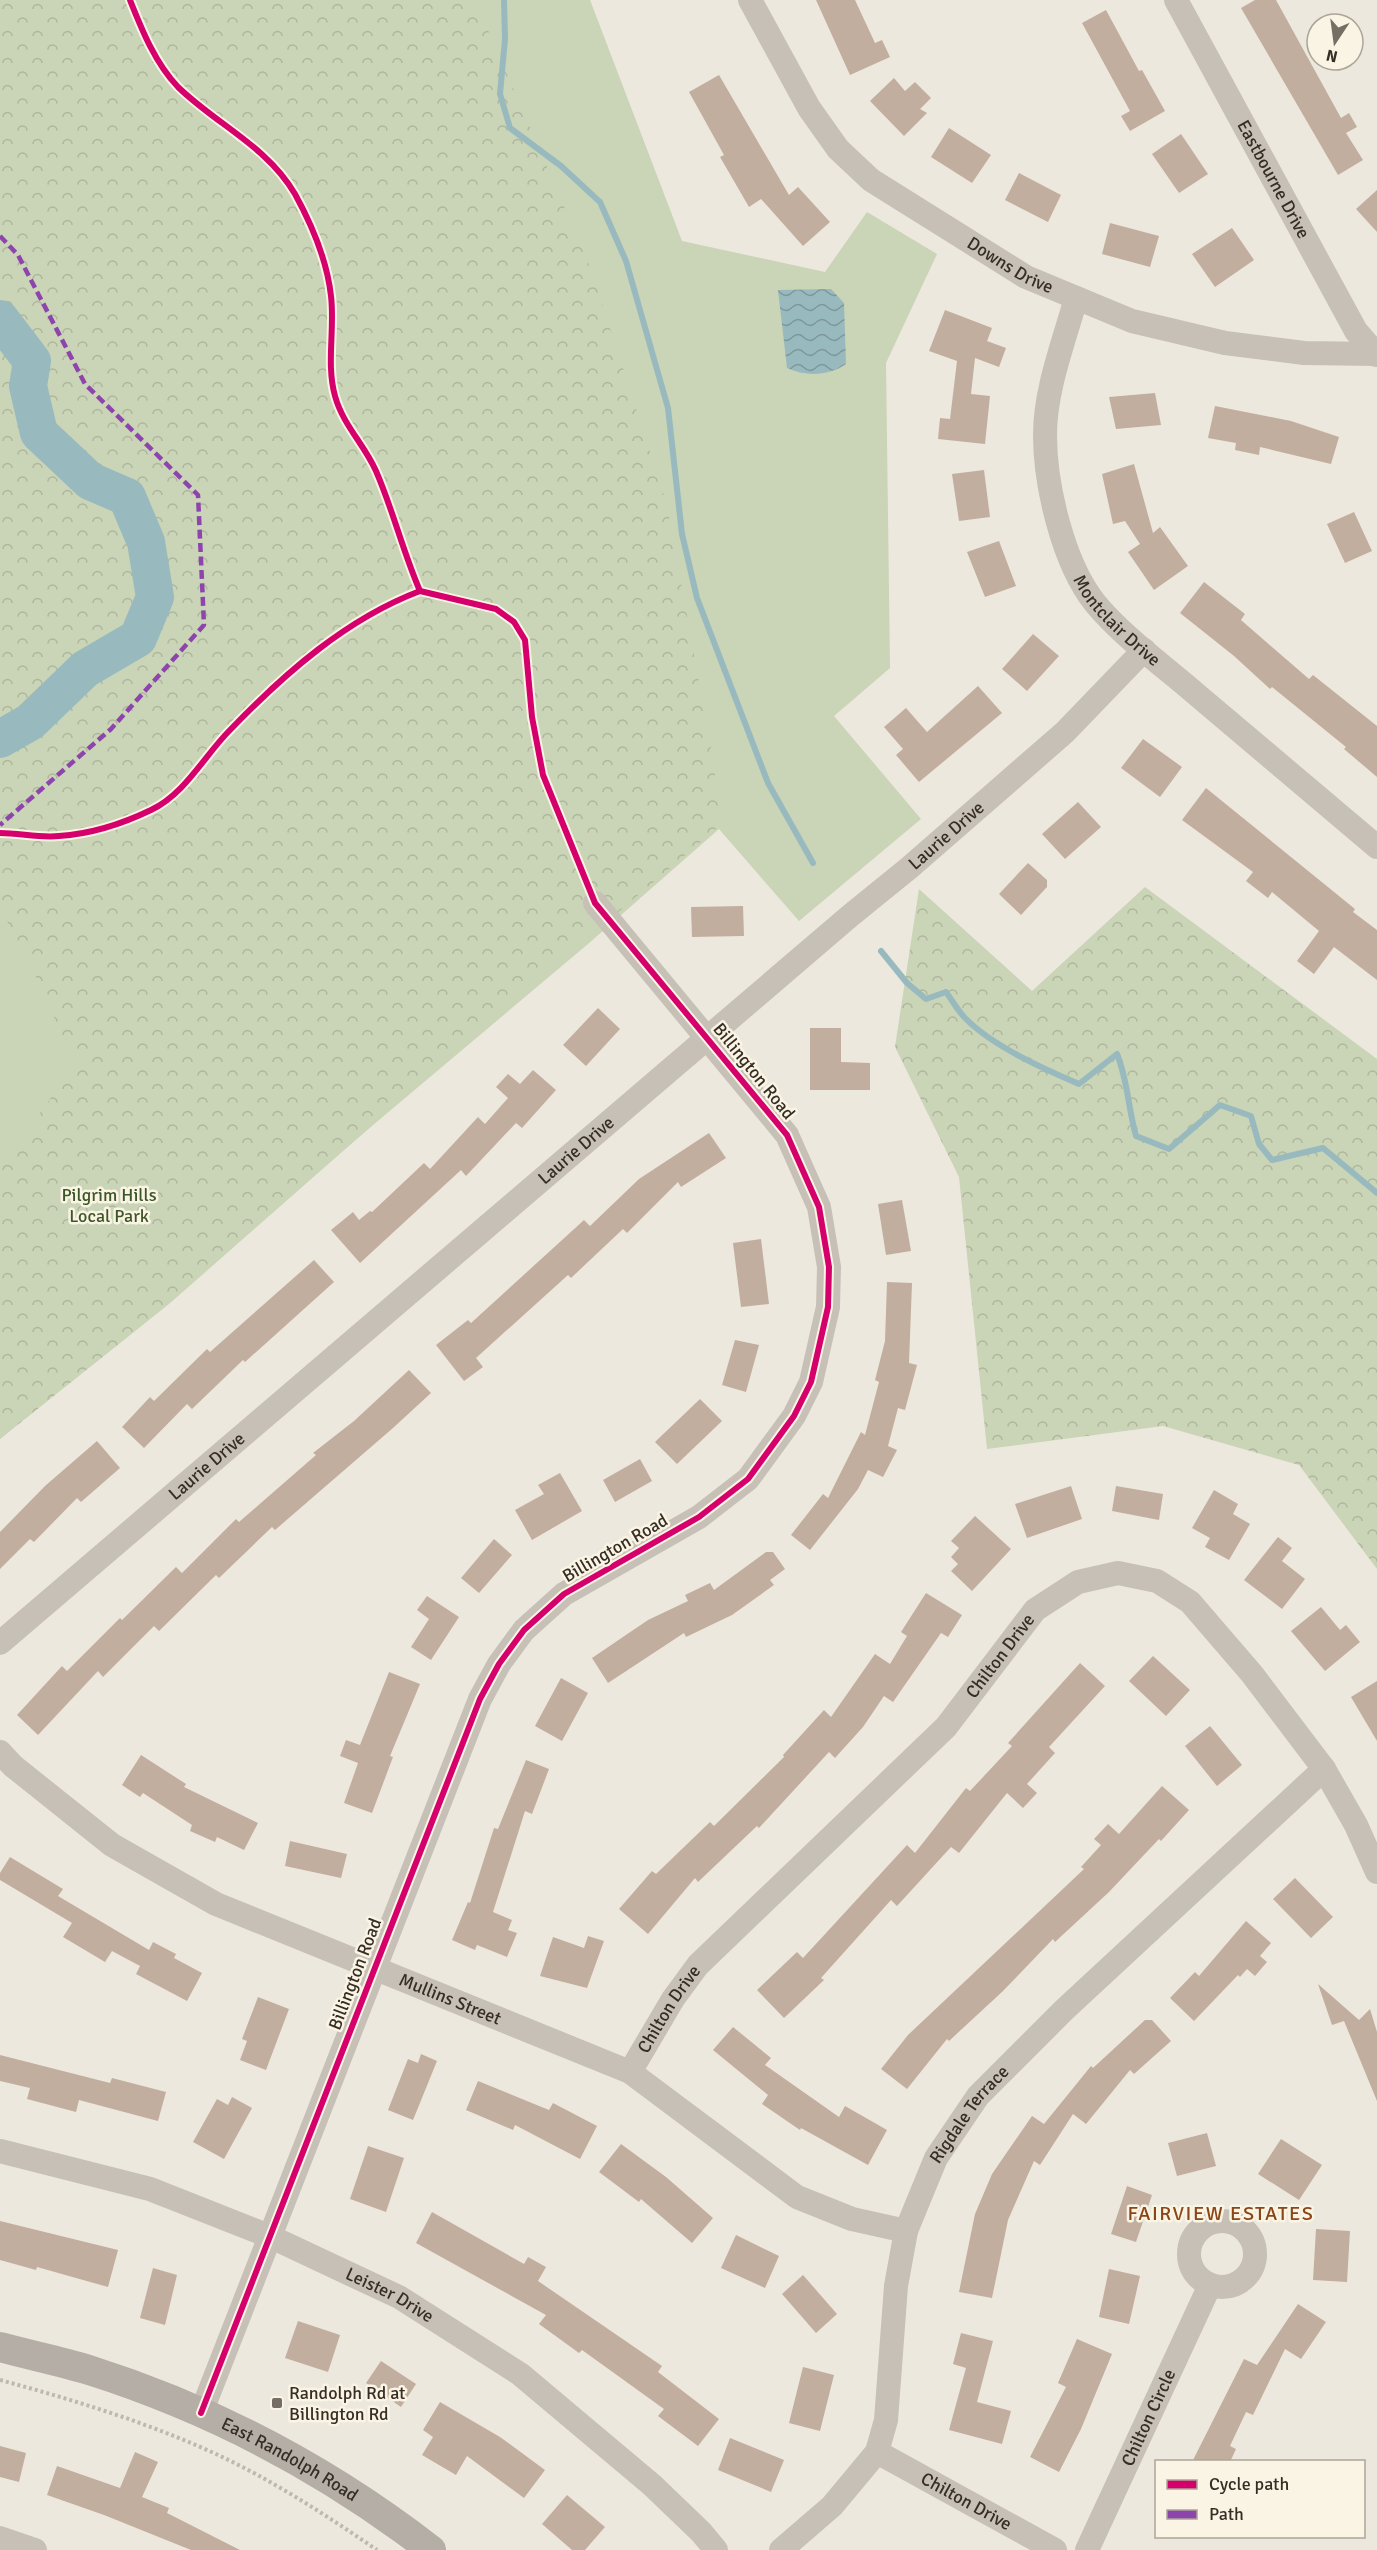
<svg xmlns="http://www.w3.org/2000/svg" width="1377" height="2550" viewBox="0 0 1377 2550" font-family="Signika,sans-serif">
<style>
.green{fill:#cad4b6}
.forest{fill:url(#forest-crowns)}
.water{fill:url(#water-waves)}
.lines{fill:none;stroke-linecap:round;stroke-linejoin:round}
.stream{stroke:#98babf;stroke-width:6}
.river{stroke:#98babf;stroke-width:38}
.building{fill:#c2ae9e}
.path{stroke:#beb8b0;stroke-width:4;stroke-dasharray:3 3;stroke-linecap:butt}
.minor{stroke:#c6c0b7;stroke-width:24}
.major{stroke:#b4aea6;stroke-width:30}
.quiet{stroke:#8e44ad;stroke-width:4.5;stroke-dasharray:9 4.5;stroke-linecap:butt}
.cycleway-casing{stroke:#faf4e4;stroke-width:10}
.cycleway{stroke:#d6006c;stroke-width:6}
.poi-dot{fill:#766e65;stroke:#faf4e4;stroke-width:2}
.labels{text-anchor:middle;stroke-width:5;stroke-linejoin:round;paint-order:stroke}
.street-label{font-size:18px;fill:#362d25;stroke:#faf4e4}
.park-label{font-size:18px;fill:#3d5627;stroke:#faf4e4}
.poi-label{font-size:18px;fill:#362d25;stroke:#faf4e4;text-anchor:start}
.neighbourhood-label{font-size:20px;letter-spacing:1.5px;fill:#8b4618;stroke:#faf4e4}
</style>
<defs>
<pattern id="forest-crowns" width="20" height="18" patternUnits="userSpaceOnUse" patternTransform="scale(1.5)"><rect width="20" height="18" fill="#cad4b6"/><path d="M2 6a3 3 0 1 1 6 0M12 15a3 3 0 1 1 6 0" fill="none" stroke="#aeb69c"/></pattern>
<pattern id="water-waves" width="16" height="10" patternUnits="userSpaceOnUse" patternTransform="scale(1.5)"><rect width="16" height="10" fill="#98babf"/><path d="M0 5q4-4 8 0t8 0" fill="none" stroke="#7d989b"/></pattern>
</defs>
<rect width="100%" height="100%" fill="#ede8dd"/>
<!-- green -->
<path class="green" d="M0 0H590L682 241 825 272 867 212 937 254 886 363 890 668 834 716 921 819 799 921 719 829 588 944 0 1439Z"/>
<!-- forest -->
<g class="forest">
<path d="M0 0H475L591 269 667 505 712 754 722 824 539 979 169 1304 0 1439V1169L75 1064 33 970 0 908Z"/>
<path d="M1145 887 1377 1059V1569L1299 1465 1163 1426 987 1449 959 1177 895 1047 919 889 1032 991Z"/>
</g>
<!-- water -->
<path class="water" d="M831 289 844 303 846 364C829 376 806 377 787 368L778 290Z"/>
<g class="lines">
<!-- stream -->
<g class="stream">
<path d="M504 0 505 39 500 94 510 128 561 166 600 202 626 261 668 408 682 534 697 598 768 783 813 863"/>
<path d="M881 951 907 983 926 999 946 992C952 1000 958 1011 965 1018 992 1046 1044 1069 1079 1084L1117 1054C1128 1081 1128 1108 1136 1136L1169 1149 1220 1105 1251 1116 1259 1144 1272 1160 1323 1148 1377 1193"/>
</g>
<!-- river -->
<path class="river" d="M0 319 32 361 28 386 39 433 90 481 127 497 146 542 155 597 138 638 85 669 30 722 0 739"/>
</g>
<!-- building -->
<g class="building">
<path d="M816 0H855L875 43 882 40 890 57 850 75Z"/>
<path d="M1255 0H1276L1341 118 1349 113 1357 127 1346 133 1363 160 1338 175 1241 8Z"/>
<path d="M1106 10 1139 71 1142 70 1165 111 1130 131 1121 116 1130 111 1082 23Z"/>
<path d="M719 75 789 195 798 187 830 222 803 246 761 199 749 207 720 157 724 155 689 92Z"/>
<path d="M894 78 905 91 915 82 931 98 920 109 927 113 904 136 870 101Z"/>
<path d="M949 128 991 155 972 183 931 157Z"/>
<path d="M1181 134 1208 174 1179 193 1152 154Z"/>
<path d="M1019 173 1061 195 1048 222 1005 200Z"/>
<path d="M1377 190V232L1356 209Z"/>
<path d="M1110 223 1159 236 1150 267 1102 254Z"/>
<path d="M1232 228 1254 260 1215 287 1192 254Z"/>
<path d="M945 310 992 328 987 341 1006 348 999 367 975 358 971 394 990 396 985 444 938 439 940 418 950 419 957 361 929 351Z"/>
<path d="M1155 393 1161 425 1116 429 1109 397Z"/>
<path d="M1215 406 1291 421 1339 437 1331 464 1260 447 1259 455 1235 450 1236 443 1208 438Z"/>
<path d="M1134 464 1153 533 1160 527 1188 566 1154 590 1128 552 1140 544 1125 521 1113 524 1102 474Z"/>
<path d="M984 470 990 517 959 521 952 474Z"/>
<path d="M1354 512 1372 551 1345 563 1327 524Z"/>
<path d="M999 541 1016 586 985 597 967 552Z"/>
<path d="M1204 582 1245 614 1241 620 1309 679 1313 675 1377 726V777L1344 749 1346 747 1272 687 1270 689 1234 656 1180 613Z"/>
<path d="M1033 634 1059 656 1027 691 1002 669Z"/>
<path d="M978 686 1002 713 919 782 896 755 903 749 884 727 906 708 927 732Z"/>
<path d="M1143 739 1182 767 1160 797 1121 768Z"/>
<path d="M1206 788 1355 909 1353 912 1377 930V980L1334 947 1314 974 1297 961 1319 931 1272 892 1268 898 1246 881 1253 872 1182 820Z"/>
<path d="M1078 802 1101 827 1065 859 1042 834Z"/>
<path d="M1028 863 1047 880V887L1021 915 999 894Z"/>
<path d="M743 906 744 936 692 937 691 907Z"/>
<path d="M598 1008 620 1029 586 1066 563 1045Z"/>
<path d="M810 1028H841V1062L870 1063V1090H810Z"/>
<path d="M533 1070 556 1090 522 1128 516 1123 466 1176 461 1170 360 1263 331 1230 353 1212 359 1220 370 1211 372 1212 424 1163 430 1169 478 1117 485 1124 508 1098 496 1087 508 1074 520 1084Z"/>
<path d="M709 1133 726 1158 681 1187 678 1182 627 1233 623 1229 571 1278 568 1275 476 1358 483 1367 464 1381 436 1345 468 1320 471 1323 584 1220 590 1226 639 1179Z"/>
<path d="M902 1200 911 1251 886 1255 878 1204Z"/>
<path d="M761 1239 769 1304 741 1307 733 1243Z"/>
<path d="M314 1260 334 1282 245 1362 243 1360 192 1409 187 1404 144 1448 122 1427 150 1397 154 1401 207 1349 210 1352Z"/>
<path d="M887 1282 912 1283 909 1363 917 1365 905 1410 898 1408 888 1446 897 1450 883 1477 868 1470 858 1489 810 1550 791 1535 823 1494 828 1498 861 1432 865 1435 879 1382 875 1380 885 1341Z"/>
<path d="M735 1340 759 1345 746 1392 722 1385Z"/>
<path d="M409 1370 431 1393 393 1428 275 1530 272 1527 219 1578 216 1575 159 1631 154 1626 103 1677 98 1671 38 1735 17 1715 62 1666 67 1671 120 1618 122 1620 176 1567 182 1573 236 1519 239 1522 316 1455 313 1453 354 1421Z"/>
<path d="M700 1399 722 1421 677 1464 655 1442Z"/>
<path d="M97 1441 120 1468 81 1502 77 1498 34 1542 30 1539 0 1569V1532L45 1486Z"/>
<path d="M640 1459 652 1481 615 1502 603 1480Z"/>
<path d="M560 1473 582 1511 532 1540 515 1510 544 1494 538 1485Z"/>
<path d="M1071 1486 1082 1519 1027 1538 1015 1504Z"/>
<path d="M1116 1486 1163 1494 1159 1520 1112 1511Z"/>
<path d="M1214 1490 1238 1504 1233 1514 1250 1524 1229 1560 1205 1547 1210 1538 1192 1528Z"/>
<path d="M975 1516 1011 1549 972 1591 951 1571 958 1564 951 1557 959 1548 951 1541Z"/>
<path d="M1278 1537 1292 1548 1282 1561 1305 1579 1282 1609 1244 1580Z"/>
<path d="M494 1539 512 1555 479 1593 461 1578Z"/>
<path d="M766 1552H773L785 1569 770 1580 774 1585 732 1615 686 1637 684 1633 608 1683 592 1658 648 1620 688 1601 685 1595 710 1583 714 1590Z"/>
<path d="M926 1593 962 1615 948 1637 941 1633 893 1702 884 1696 863 1727 835 1758 829 1752 759 1828 757 1826 698 1882 695 1878 648 1934 619 1909 652 1871 656 1874 710 1822 714 1826 784 1757 783 1755 824 1710 831 1717 875 1654 890 1664 907 1636 901 1632Z"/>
<path d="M427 1596 459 1617 431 1660 411 1647 429 1619 417 1610Z"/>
<path d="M1321 1607 1340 1630 1346 1625 1360 1642 1325 1671 1291 1631Z"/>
<path d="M1153 1656 1190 1690 1166 1716 1129 1681Z"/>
<path d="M1080 1663 1105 1686 1049 1747 1055 1753 1027 1784 1037 1793 1023 1808 1007 1793 959 1853 951 1847 897 1906 891 1900 821 1978 824 1980 784 2018 757 1990 797 1952 803 1958 907 1845 915 1853 966 1788 970 1791 1012 1746 1008 1743Z"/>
<path d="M389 1672 420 1684 390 1756 393 1757 372 1813 344 1803 358 1763 340 1756 346 1740 360 1745Z"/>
<path d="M561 1678 588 1693 562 1741 535 1726Z"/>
<path d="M1377 1681V1741L1351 1697Z"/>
<path d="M1210 1726 1242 1765 1217 1786 1185 1746Z"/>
<path d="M141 1755 186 1784 184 1787 258 1823 244 1850 217 1837 215 1842 190 1831 192 1825 143 1793 140 1797 122 1785Z"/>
<path d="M526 1760 549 1769 532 1814 525 1811 493 1912 512 1920 508 1930 517 1933 507 1957 477 1945 475 1950 452 1940 468 1902 470 1903 494 1828 498 1829Z"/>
<path d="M1162 1786 1189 1810 1161 1841 1159 1839 1109 1892 1055 1942 1053 1939 1003 1991 949 2041 947 2039 907 2089 881 2069 908 2035 1084 1869 1081 1867 1101 1845 1094 1839 1108 1824 1119 1834Z"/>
<path d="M290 1841 347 1854 341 1878 285 1866Z"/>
<path d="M10 1857 63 1889 58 1896 149 1950 153 1942 176 1954 174 1958 202 1973 187 2001 136 1974 140 1966 112 1951 105 1962 63 1937 72 1923 0 1880V1873Z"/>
<path d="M1295 1878 1333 1917 1311 1938 1273 1899Z"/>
<path d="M1246 1921 1271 1943 1260 1956 1267 1962 1255 1976 1247 1969 1240 1977 1238 1975 1194 2021 1170 1998 1195 1972 1199 1976Z"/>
<path d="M588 1936 604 1941 587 1988 540 1976 553 1937 584 1948Z"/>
<path d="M1318 1984 1359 2020 1370 2009 1377 2032V2101L1344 2021 1332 2025Z"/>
<path d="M258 1997 289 2009 266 2070 240 2060 247 2041 242 2039Z"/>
<path d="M1145 2020H1152L1171 2041 1134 2074 1130 2070 1086 2124 1073 2114 1040 2165 1034 2161 1008 2220 992 2298 959 2292 975 2214 992 2174 1032 2116 1044 2124 1091 2066 1093 2068Z"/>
<path d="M733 2027 771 2058 765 2065 839 2117 845 2106 887 2130 868 2165 801 2128 800 2130 762 2104 768 2095 713 2050Z"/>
<path d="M421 2054 437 2061 413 2120 388 2110 408 2059 418 2063Z"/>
<path d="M0 2055 110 2083 112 2078 166 2092 158 2121 79 2100 76 2112 27 2099 30 2088 0 2081Z"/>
<path d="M478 2081 549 2110 553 2103 597 2126 580 2159 515 2125 513 2130 466 2110Z"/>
<path d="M232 2097 252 2108 224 2159 193 2142 217 2099 228 2105Z"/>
<path d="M1207 2133 1216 2166 1177 2176 1168 2143Z"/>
<path d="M1281 2139 1322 2165 1299 2200 1258 2174Z"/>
<path d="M621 2144 666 2177 713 2218 692 2243 641 2199 639 2202 599 2172Z"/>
<path d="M368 2146 404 2158 386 2212 350 2199Z"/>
<path d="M1127 2186 1152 2195 1136 2242 1111 2234Z"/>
<path d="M432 2212 524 2264 528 2257 546 2267 538 2281 662 2366 658 2372 719 2419 698 2446 658 2416 664 2409 582 2350 579 2353 539 2324 546 2315 416 2243Z"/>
<path d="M0 2221 118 2250 108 2287 37 2267 36 2270 0 2260Z"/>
<path d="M1316 2229 1350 2231 1347 2282 1313 2280Z"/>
<path d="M736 2235 779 2256 765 2288 721 2268Z"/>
<path d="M153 2268 177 2275 165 2325 140 2318Z"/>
<path d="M1109 2269 1140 2276 1129 2324 1099 2317Z"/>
<path d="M803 2275 837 2314 816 2333 782 2294Z"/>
<path d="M1298 2304 1326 2322 1301 2359 1285 2349 1253 2415 1246 2412 1230 2446 1236 2449 1230 2462H1192L1244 2359 1257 2365Z"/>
<path d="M298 2321 340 2335 328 2372 285 2358Z"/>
<path d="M961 2333 993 2341 977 2402 1011 2411 1002 2444 949 2430 966 2368 953 2364Z"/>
<path d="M1077 2339 1112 2354 1081 2429 1059 2472 1030 2457 1066 2387 1058 2383Z"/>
<path d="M381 2361 416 2384 401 2407 366 2383Z"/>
<path d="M803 2367 834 2375 820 2431 789 2423Z"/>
<path d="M440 2402 500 2437 545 2470 524 2498 467 2456 456 2475 422 2455 433 2437 423 2430Z"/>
<path d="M730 2438 784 2460 771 2492 718 2470Z"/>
<path d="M0 2446 26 2453 19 2482 0 2477Z"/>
<path d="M135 2452 158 2462 142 2497 169 2508 167 2513 240 2550H191L104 2515 47 2495 57 2466 120 2488Z"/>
<path d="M567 2495 605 2527 585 2550H572L542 2524Z"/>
</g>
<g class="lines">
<!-- path -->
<path class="path" d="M0 2380C74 2400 146 2422 216 2454 272 2480 326 2515 377 2550"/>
<!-- minor -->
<g class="minor">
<path id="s1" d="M750 0 809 108 838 149 871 180 1026 277 1132 321 1225 343 1304 353 1377 354"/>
<path id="s2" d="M1176 0 1356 331 1377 355"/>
<path id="s3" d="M1076 298C1064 342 1045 389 1045 435 1045 485 1063 563 1095 603 1121 635 1165 667 1196 694 1257 745 1317 796 1377 847"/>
<path id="s4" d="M0 1643 851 915 909 868 1065 732 1144 650"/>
<path id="s5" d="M0 1752 13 1766 112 1845 216 1904 630 2072 797 2197 852 2219 906 2231"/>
<path id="s6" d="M630 2072 673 1999 698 1965 946 1727 1035 1610 1078 1582 1118 1573 1157 1581 1190 1602 1252 1674 1324 1769 1356 1825 1377 1872"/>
<path id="s7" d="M0 2151 150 2189 269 2236 399 2297 520 2374 652 2485 701 2532 716 2550"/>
<circle cx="1222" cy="2254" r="33"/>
<path d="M201 2413 480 1699 499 1664 524 1630 564 1594 699 1517 748 1479 794 1416 811 1382 828 1307 829 1267 819 1207 787 1135 595 903"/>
<path id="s8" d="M877 2452 1055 2550"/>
<path d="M0 2538 35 2550"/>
<path id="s9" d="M781 2550 832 2506 877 2452 886 2420 896 2286 906 2231 936 2158 978 2096 1064 2010 1324 1769"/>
<path id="s10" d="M1087 2550 1210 2285"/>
</g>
<!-- major -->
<path class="major" id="s11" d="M0 2347C29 2355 60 2361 89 2370 212 2409 329 2471 431 2550"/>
<!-- quiet -->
<path class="quiet" d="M0 236 18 255 85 384 198 495 204 625 111 729 0 825"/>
<defs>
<g id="cycleway">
<path d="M0 833C20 833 39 838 59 836 91 834 122 824 151 810 185 794 204 756 230 730 284 674 346 619 420 591 403 552 393 510 376 471 364 444 343 425 335 396 326 364 335 329 331 296 327 260 312 225 295 194 267 146 217 125 178 87 155 63 142 30 130 0"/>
<path d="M201 2413 480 1699 499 1664 524 1630 564 1594 699 1517 748 1479 794 1416 811 1382 828 1307 829 1267 819 1207 787 1135 595 903 543 775 532 717 525 640 514 622 496 609 420 591"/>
</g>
</defs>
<!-- cycleway casing -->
<use href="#cycleway" class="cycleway-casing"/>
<!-- cycleway -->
<use href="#cycleway" class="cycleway"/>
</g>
<!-- markers -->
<rect class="poi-dot" x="271" y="2397" width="12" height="12" rx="3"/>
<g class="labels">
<!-- street labels -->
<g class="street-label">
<text dy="6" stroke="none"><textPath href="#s2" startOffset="204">Eastbourne Drive</textPath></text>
<text dy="6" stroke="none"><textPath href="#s1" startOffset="382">Downs Drive</textPath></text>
<text dy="6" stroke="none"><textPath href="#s3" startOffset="346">Montclair Drive</textPath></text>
<text dy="6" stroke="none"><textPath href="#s4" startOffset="1244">Laurie Drive</textPath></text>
<text transform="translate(754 1071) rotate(51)" y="6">Billington Road</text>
<text dy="6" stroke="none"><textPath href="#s4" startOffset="758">Laurie Drive</textPath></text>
<text dy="6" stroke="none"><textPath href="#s4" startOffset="272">Laurie Drive</textPath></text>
<text transform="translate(615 1548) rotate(-30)" y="6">Billington Road</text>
<text dy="6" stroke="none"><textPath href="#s6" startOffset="560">Chilton Drive</textPath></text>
<text transform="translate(355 1974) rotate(-69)" y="6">Billington Road</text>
<text dy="6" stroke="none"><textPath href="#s5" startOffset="518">Mullins Street</textPath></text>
<text dy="6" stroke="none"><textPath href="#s6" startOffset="74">Chilton Drive</textPath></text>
<text dy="6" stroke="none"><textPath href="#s9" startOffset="495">Rigdale Terrace</textPath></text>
<text dy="6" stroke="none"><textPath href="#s7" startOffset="417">Leister Drive</textPath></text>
<text dy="6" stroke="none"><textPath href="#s10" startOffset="146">Chilton Circle</textPath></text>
<text dy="6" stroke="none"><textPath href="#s11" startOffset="312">East Randolph Road</textPath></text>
<text dy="6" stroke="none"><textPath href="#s8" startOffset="102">Chilton Drive</textPath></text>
</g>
<!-- park labels -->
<g class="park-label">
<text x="109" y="1201">Pilgrim Hills<tspan x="109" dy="21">Local Park</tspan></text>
</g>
<!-- poi labels -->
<g class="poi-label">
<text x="289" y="2399">Randolph Rd at<tspan x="289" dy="21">Billington Rd</tspan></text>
</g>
<!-- neighbourhood labels -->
<g class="neighbourhood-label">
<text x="1221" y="2220">FAIRVIEW ESTATES</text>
</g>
</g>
<!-- legend -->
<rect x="1155" y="2460" width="210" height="78" fill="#faf4e4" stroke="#aca498" stroke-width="1.5"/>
<rect x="1167" y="2480" width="30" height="9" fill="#d6006c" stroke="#aca498" stroke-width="1.5"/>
<text x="1209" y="2490" font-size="18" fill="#362d25">Cycle path</text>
<rect x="1167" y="2510" width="30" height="9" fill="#8e44ad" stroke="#aca498" stroke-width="1.5"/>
<text x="1209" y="2520" font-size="18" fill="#362d25">Path</text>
<!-- north arrow -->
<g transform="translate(1335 42) rotate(193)"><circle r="28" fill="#faf4e4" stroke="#aca498" stroke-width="1.5"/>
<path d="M0-4.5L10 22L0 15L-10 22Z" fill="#766e65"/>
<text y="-9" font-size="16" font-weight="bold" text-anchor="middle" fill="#362d25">N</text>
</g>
</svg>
